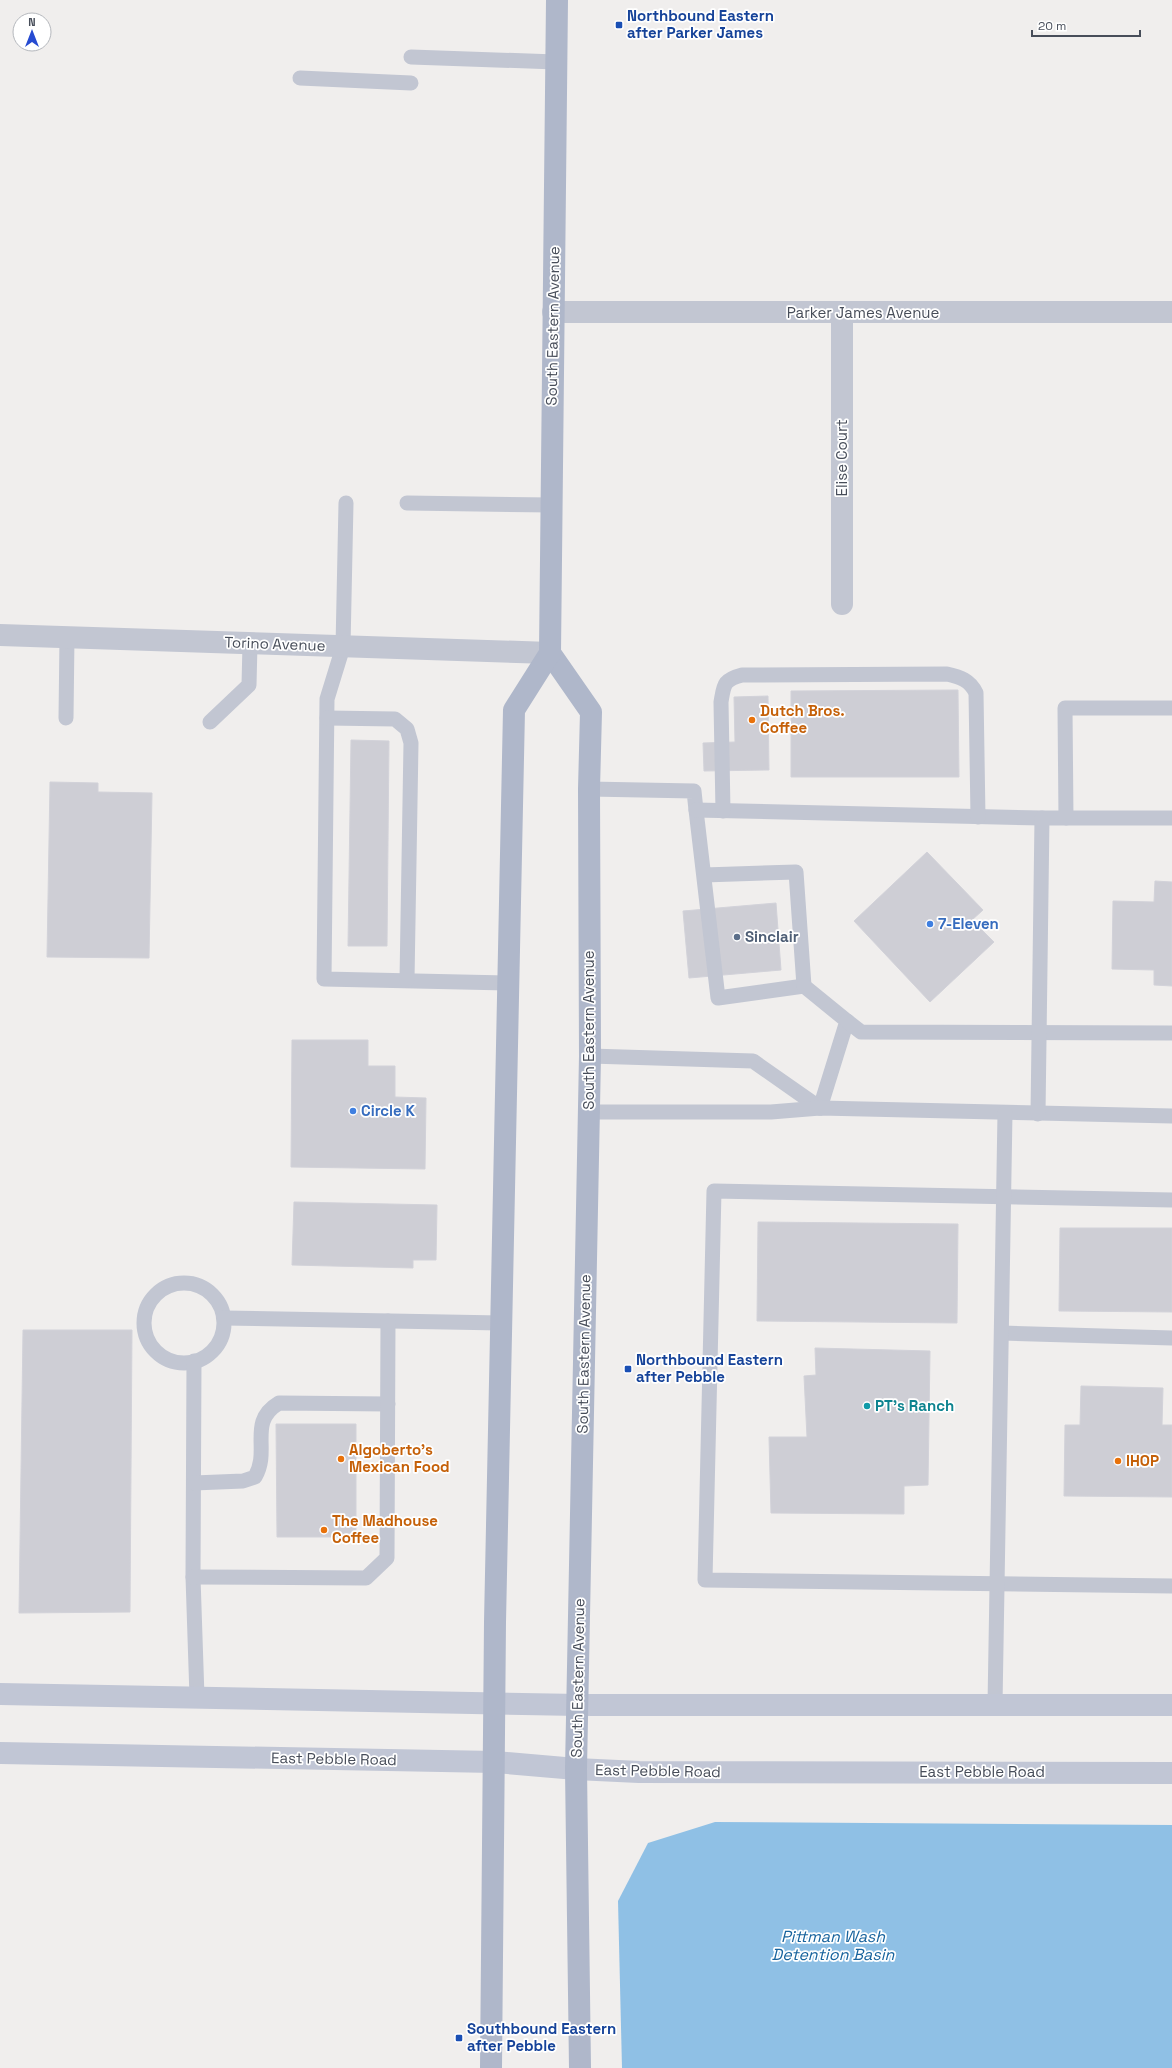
<svg xmlns="http://www.w3.org/2000/svg" width="1172" height="2068" viewBox="0 0 1172 2068" font-family="'Space Grotesk',sans-serif">
<style>
.water{fill:#8fc0e5}
.building{fill:#ceced5;stroke:#d2d2d9}
.lines{fill:none;stroke-linecap:round;stroke-linejoin:round}
.lane{stroke:#c2c6d2;stroke-width:15}
.street{stroke:#c2c6d2;stroke-width:22}
.secondary{stroke:#c1c6d5;stroke-width:22}
.primary{stroke:#afb7ca;stroke-width:22}
.transit-dot{fill:#1a4fb4;stroke:#fff;stroke-width:1.5}
.food-dot{fill:#e8710a;stroke:#fff;stroke-width:1.5}
.shop-dot{fill:#3f7fe0;stroke:#fff;stroke-width:1.5}
.service-dot{fill:#5c6f8a;stroke:#fff;stroke-width:1.5}
.culture-dot{fill:#0f9aa8;stroke:#fff;stroke-width:1.5}
.labels{text-anchor:middle;stroke-width:3.5;stroke-linejoin:round;paint-order:stroke}
.transit-label{font-size:15px;font-weight:bold;fill:#164399;stroke:#fff;text-anchor:start}
.street-label{font-size:15px;fill:#474d59;stroke:#fff}
.food-label{font-size:15px;font-weight:bold;fill:#c56008;stroke:#fff;text-anchor:start}
.shop-label{font-size:15px;font-weight:bold;fill:#366cbe;stroke:#fff;text-anchor:start}
.service-label{font-size:15px;font-weight:bold;fill:#4e5e75;stroke:#fff;text-anchor:start}
.culture-label{font-size:15px;font-weight:bold;fill:#0d838f;stroke:#fff;text-anchor:start}
.water-label{font-size:16px;font-style:italic;fill:#17639d;stroke:#fff}
</style>
<rect width="100%" height="100%" fill="#f0eeed"/>
<!-- water -->
<path class="water" d="M715 1822 1172 1825V2068H622L618 1901 648 1843Z"/>
<!-- building -->
<g class="building">
<path d="M958 690 959 777H791V691Z"/>
<path d="M768 696 769 770 704 771 703 743 735 742 734 697Z"/>
<path d="M351 740 389 741 387 946H348Z"/>
<path d="M50 782 98 783V792L152 793 149 958 47 957Z"/>
<path d="M927 852 983 910 972 920 994 942 930 1002 854 921Z"/>
<path d="M1155 881 1172 882V986L1154 985V970L1112 969 1113 901 1154 902Z"/>
<path d="M776 903 781 970 689 978 683 911Z"/>
<path d="M292 1040H368V1066H395V1097L426 1098 425 1169 291 1167Z"/>
<path d="M294 1202 437 1205 436 1260H413V1268L292 1265Z"/>
<path d="M758 1222 958 1224 957 1323 757 1321Z"/>
<path d="M1060 1228H1172V1312L1059 1311Z"/>
<path d="M23 1330H132L130 1612 19 1613Z"/>
<path d="M815 1348 930 1351 928 1485 904 1486V1514L771 1513 769 1437H807L804 1376 816 1375Z"/>
<path d="M1081 1386 1163 1388 1162 1425H1172V1497L1064 1496 1065 1425H1080Z"/>
<path d="M276 1424H356V1537H277Z"/>
</g>
<g class="lines">
<!-- lane -->
<g class="lane">
<path d="M411 57 556 62"/>
<path d="M300 78 411 83"/>
<path d="M346 503 343 647 327 699 324 979 507 983"/>
<path d="M407 503 552 505"/>
<path d="M66 718 67 637"/>
<path d="M327 718 395 719 407 729 411 743 407 980"/>
<path d="M210 722 249 685 250 644"/>
<path d="M589 789 694 791 696 810 718 998 804 986 796 872 704 875"/>
<path d="M696 810 1042 818"/>
<path d="M723 811 721 702C724 685 723 680 742 675L947 674C960 677 970 680 976 693L978 817"/>
<path d="M1066 818 1065 708H1172"/>
<path d="M804 986 847 1021 820 1108"/>
<path d="M847 1021 861 1032 1172 1033"/>
<path d="M590 1056 753 1061 820 1108"/>
<path d="M589 1112H771L820 1108 1172 1116"/>
<path d="M1038 1114 1042 818H1172"/>
<path d="M1172 1200 714 1191 705 1580 1172 1586"/>
<circle cx="184" cy="1323" r="40"/>
<path d="M224 1318 501 1323"/>
<path d="M1002 1333 1172 1338"/>
<path d="M194 1361 193 1577 197 1697"/>
<path d="M194 1483 243 1481 255 1477C271 1450 247 1422 279 1403L388 1404"/>
<path d="M193 1577 366 1578 387 1558 388 1321"/>
<path d="M995 1705 1005 1113"/>
</g>
<!-- street -->
<g class="street">
<path d="M553 312H1172"/>
<path d="M842 312V604"/>
<path d="M0 635 550 653"/>
</g>
<!-- secondary -->
<g class="secondary">
<path d="M0 1694 579 1705H1172"/>
<path d="M0 1753 495 1762 576 1769 639 1772 1172 1773"/>
</g>
<!-- primary -->
<g class="primary">
<path d="M550 653 591 712 589 789 590 1056 576 1769 580 2068"/>
<path d="M491 2068 495 1622 514 710 550 653 557 0"/>
</g>
</g>
<!-- markers -->
<g class="transit-dot">
<rect x="615" y="21" width="8" height="8" rx="2"/>
<rect x="624" y="1365" width="8" height="8" rx="2"/>
<rect x="455" y="2034" width="8" height="8" rx="2"/>
</g>
<g class="food-dot">
<circle cx="752" cy="720" r="4"/>
<circle cx="341" cy="1459" r="4"/>
<circle cx="1118" cy="1461" r="4"/>
<circle cx="324" cy="1530" r="4"/>
</g>
<g class="shop-dot">
<circle cx="930" cy="924" r="4"/>
<circle cx="353" cy="1111" r="4"/>
</g>
<circle class="service-dot" cx="737" cy="937" r="4"/>
<circle class="culture-dot" cx="867" cy="1406" r="4"/>
<g class="labels">
<!-- transit labels -->
<g class="transit-label">
<text x="627" y="21">Northbound Eastern<tspan x="627" dy="17">after Parker James</tspan></text>
<text x="636" y="1365">Northbound Eastern<tspan x="636" dy="17">after Pebble</tspan></text>
<text x="467" y="2034">Southbound Eastern<tspan x="467" dy="17">after Pebble</tspan></text>
</g>
<!-- street labels -->
<g class="street-label">
<text x="863" y="318">Parker James Avenue</text>
<text transform="translate(553 326) rotate(-89)" y="5">South Eastern Avenue</text>
<text transform="translate(842 458) rotate(-90)" y="5">Elise Court</text>
<text transform="translate(275 644) rotate(2)" y="5">Torino Avenue</text>
<text transform="translate(589 1030) rotate(-90)" y="5">South Eastern Avenue</text>
<text transform="translate(584 1354) rotate(-89)" y="5">South Eastern Avenue</text>
<text transform="translate(578 1678) rotate(-89)" y="5">South Eastern Avenue</text>
<text transform="translate(334 1759) rotate(1)" y="5">East Pebble Road</text>
<text transform="translate(658 1771) rotate(1)" y="5">East Pebble Road</text>
<text x="982" y="1777">East Pebble Road</text>
</g>
<!-- food labels -->
<g class="food-label">
<text x="760" y="716">Dutch Bros.<tspan x="760" dy="17">Coffee</tspan></text>
<text x="349" y="1455">Algoberto's<tspan x="349" dy="17">Mexican Food</tspan></text>
<text x="1126" y="1466">IHOP</text>
<text x="332" y="1526">The Madhouse<tspan x="332" dy="17">Coffee</tspan></text>
</g>
<!-- shop labels -->
<g class="shop-label">
<text x="938" y="929">7-Eleven</text>
<text x="361" y="1116">Circle K</text>
</g>
<!-- service labels -->
<g class="service-label">
<text x="745" y="942">Sinclair</text>
</g>
<!-- culture labels -->
<g class="culture-label">
<text x="875" y="1411">PT's Ranch</text>
</g>
<!-- water labels -->
<g class="water-label">
<text x="833" y="1942">Pittman Wash<tspan x="833" dy="18">Detention Basin</tspan></text>
</g>
</g>
<!-- north arrow -->
<g transform="translate(32 32)"><circle r="19" fill="#ffffff" stroke="#b5b8bd"/>
<path d="M0-3L7 15L0 10L-7 15Z" fill="#264bd1"/>
<text y="-6" font-size="11" font-weight="bold" text-anchor="middle" fill="#474d59">N</text>
</g>
<!-- scale -->
<path d="M1032 30v6h108v-6" fill="none" stroke="#474d59" stroke-width="2"/>
<text x="1038" y="30" font-size="12" fill="#474d59" stroke="#ffffff" stroke-width="3" paint-order="stroke">20 m</text>
</svg>
